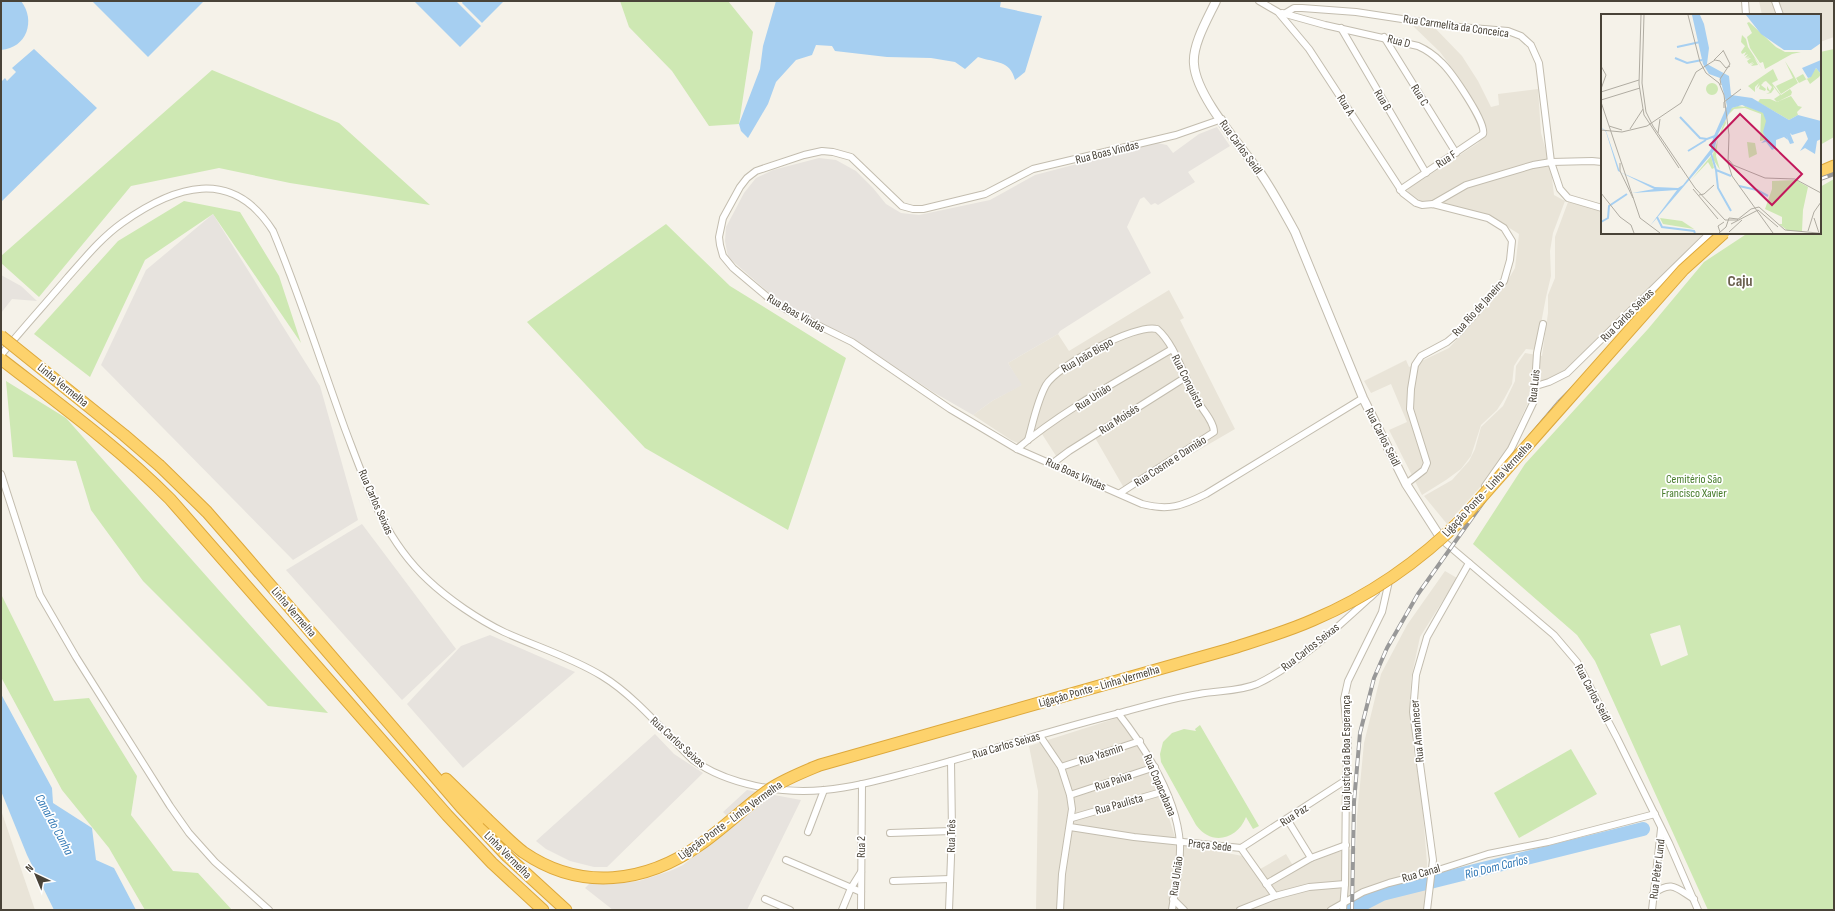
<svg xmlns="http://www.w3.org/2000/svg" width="1835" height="911" viewBox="0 0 1835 911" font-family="'Sofia Sans Condensed',sans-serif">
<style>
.residential{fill:#e9e4d8}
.industrial{fill:#e7e3de}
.green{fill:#cee8b3;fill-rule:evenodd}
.water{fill:#a6cff1}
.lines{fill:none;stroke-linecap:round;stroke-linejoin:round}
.river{stroke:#a6cff1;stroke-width:14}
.minor-casing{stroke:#c3bdaf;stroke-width:8}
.tertiary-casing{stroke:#c3bdaf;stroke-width:10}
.motorway-casing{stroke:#dda83b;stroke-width:13}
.minor{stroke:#fff;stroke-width:6}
.tertiary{stroke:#fff;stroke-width:8}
.motorway{stroke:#fdd26c;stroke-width:11}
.rail-casing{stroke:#989898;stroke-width:4}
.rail{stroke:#fff;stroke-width:2.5;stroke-dasharray:8;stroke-linecap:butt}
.motorway-bridge-casing{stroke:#dda83b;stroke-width:13;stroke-linecap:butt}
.motorway-bridge{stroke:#fdd26c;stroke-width:11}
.labels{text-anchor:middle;stroke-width:3.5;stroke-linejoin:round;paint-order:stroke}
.street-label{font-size:12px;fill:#494338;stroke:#fff}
.park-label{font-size:12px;fill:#467b2a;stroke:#fff}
.water-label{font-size:13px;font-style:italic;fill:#3078b5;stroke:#fff}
.district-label{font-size:16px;font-weight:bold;fill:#6b614f;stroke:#fff}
.inset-river{fill:none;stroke:#a6cff1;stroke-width:2}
.inset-road{fill:none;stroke:#b0aca2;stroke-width:1}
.view{fill:#c2185b;fill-opacity:0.15;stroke:#c2185b;stroke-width:2}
.inset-edge{fill:none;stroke:#494338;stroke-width:2}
</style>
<rect width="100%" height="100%" fill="#f5f2e9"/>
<!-- residential -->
<g class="residential">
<path d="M1759 1H1834V37L1820 42V15H1762Z"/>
<path d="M1412 25 1434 27 1462 56 1478 81 1491 107 1499 105 1498 94 1538 89 1541 133 1551 169 1554 195 1565 201 1553 233 1550 251 1551 276 1546 297 1536 350 1526 349 1519 358 1514 366 1512 384 1504 399 1497 410 1481 425 1471 456 1461 469 1446 480 1422 495 1389 430 1407 422 1391 384 1371 393 1364 381 1406 360 1409 367 1449 348 1472 323 1479 310 1496 295 1507 282 1515 268 1519 234 1487 214 1462 213 1424 203 1409 193 1405 186 1422 176 1425 178 1478 143 1485 134 1487 129 1475 102 1460 79 1440 52Z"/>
<path d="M1568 202 1602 211V233H1708L1563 372 1536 385 1507 449 1491 475 1447 524 1424 496 1452 480 1469 461 1475 449 1481 427 1503 406 1515 381 1516 366 1525 353 1542 356 1548 313V295L1555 278V237Z"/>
<path d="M1169 290 1184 318 1180 320 1235 429 1192 454 1189 449 1124 488 1094 436 1058 459 1042 434 1024 446 1011 440 973 415 992 401 1021 385 1008 363 1058 334 1069 351Z"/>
<path d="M1445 571 1457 578 1420 637 1411 679 1410 704 1413 746 1422 801 1427 863 1426 910H1036L1038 791 1029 746 1117 718 1145 753 1163 798 1177 844 1243 856 1255 872 1286 854 1295 869 1334 853 1356 848 1357 816 1364 743 1381 674 1407 625Z"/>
<path d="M1 810 35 910H1Z"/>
</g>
<!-- industrial -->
<g class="industrial">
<path d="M1217 127 1230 146 1188 172 1195 182 1158 205 1155 203 1151 205 1144 197 1140 199 1127 227 1151 273 1060 331 1058 334 1008 363 1022 385 992 401 973 415 933 392 846 334 820 324 777 300 728 257 725 241 726 227 733 214 744 193 756 178 773 170 819 158 836 160 856 171 873 188 886 204 901 213 919 215 990 200 1035 175 1157 143 1167 145 1173 153 1199 134Z"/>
<path d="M213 214 320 386 358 520 293 560 101 365 146 270Z"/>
<path d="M1 275 21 286 37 301 12 299 1 313Z"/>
<path d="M362 524 456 649 402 700 286 570Z"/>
<path d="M490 635 575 672 463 768 407 704 461 646Z"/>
<path d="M655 734 674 754 703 773 607 867H594L570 861 546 849 536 841Z"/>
<path d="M747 790 801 800 747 910H613L585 888 590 883 609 884 639 881 670 871 683 865 728 829 727 816 723 812Z"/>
</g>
<!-- green -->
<g class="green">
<path d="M620 1H728L753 32 739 124 709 126 672 71 629 27Z"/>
<path d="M1834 49V137L1820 145V52Z"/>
<path d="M212 70 339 123 430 205 290 183 219 168 131 186 39 297 1 263V256Z"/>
<path d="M1834 179V910H1708L1595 661 1577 635 1473 544 1525 464 1648 329 1704 262 1748 233H1820V187ZM1680 625 1688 655 1661 666 1650 634Z"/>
<path d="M184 201 240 212 279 276 301 343 213 214 145 260 90 377 34 334 118 241Z"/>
<path d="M666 224 730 286 846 358 788 530 645 448 527 322Z"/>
<path d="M6 381 66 418 328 713 268 706 143 581 91 510 76 461 13 457Z"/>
<path d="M1 594 54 701 89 698 137 776 131 815 173 871 198 873 232 910H145L109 848 62 790 1 677Z"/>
<path d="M1200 725 1259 826 1253 829 1246 817C1237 840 1211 846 1196 825L1161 762 1160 754 1163 742 1172 733 1184 729 1196 731 1195 729Z"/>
<path d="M1571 749 1597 794 1519 838 1494 793Z"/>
</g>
<!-- water -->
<g class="water">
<path d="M1 1H21C36 20 27 48 1 50Z"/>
<path d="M92 1H204L148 57Z"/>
<path d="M414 1H456L481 26 460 47Z"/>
<path d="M463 1H504L482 23 462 3Z"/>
<path d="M776 1H1001L1000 7 1042 16 1025 72 1015 80C1010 60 996 63 978 57L965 69 955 62 931 58 887 57 835 51 832 46 816 45 812 55 796 60 776 82 768 104 748 138 741 131 739 124 760 69 763 46Z"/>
<path d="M34 49 97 108 1 202V82L5 78 7 81 16 72 12 68Z"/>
<path d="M1 694 52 788 53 803 92 828 96 860 114 868 136 910H54L27 855 1 791Z"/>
</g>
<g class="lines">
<!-- river -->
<path class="river" d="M1351 910 1382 894 1643 829"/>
<defs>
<g id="minor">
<path d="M1259 1 1278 12 1309 49 1403 193 1416 203 1422 205 1433 204 1488 218 1504 228 1512 241 1510 260 1504 281 1459 332 1447 342 1421 356 1415 365 1411 389 1410 409 1427 463 1424 470 1406 484"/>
<path d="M1745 1 1746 15"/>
<path d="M1775 1 1780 15"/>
<path d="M1282 13 1325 25 1418 46C1427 50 1434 55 1441 62 1451 71 1487 123 1483 134L1400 190"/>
<path d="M1284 14 1294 8H1302L1356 12 1448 26 1508 31 1521 36 1531 45 1539 63 1551 162 1560 189 1568 198 1602 208"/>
<path d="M1341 28 1426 173"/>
<path d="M1384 37 1456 153"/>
<path d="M1222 119 1176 135 1033 169 985 194 923 209H913L902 206 851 157 833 152 822 151 804 155 756 171 747 178 740 187 723 218 719 237 720 245 723 256 733 268 771 300 789 311 852 342 950 409 1017 449 1142 504C1169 511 1182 506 1206 494L1363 398"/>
<path d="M1433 204 1466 185 1533 165 1551 162 1592 161 1602 162"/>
<path d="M1 355C23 328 46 303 68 277 85 258 101 238 122 223 174 186 232 166 273 231 300 296 321 363 345 429 366 484 383 538 428 580 448 599 479 620 504 632 537 647 571 657 602 676 635 696 665 733 693 760 728 785 781 794 824 790 856 787 887 778 918 770 985 752 1052 730 1120 713 1146 706 1172 698 1199 694 1218 690 1238 692 1257 684 1299 664 1341 624 1376 592"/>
<path d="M1536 386 1549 382 1567 373 1710 233"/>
<path d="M1028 440C1033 423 1037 401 1046 385 1057 366 1135 323 1157 329 1176 345 1185 381 1198 402 1203 410 1214 422 1214 432L1120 493"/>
<path d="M1017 449C1063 410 1120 380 1172 349"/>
<path d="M1053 463 1069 451 1186 377"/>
<path d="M1 474 40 595 76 657 170 806 189 833 215 862 269 910"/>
<path d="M1485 486 1511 449 1534 401 1537 353 1543 324"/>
<path d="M1442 540 1554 635 1577 662 1617 738 1669 843 1698 910"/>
<path d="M1118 713C1146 749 1177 797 1180 844 1181 866 1175 888 1172 910"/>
<path d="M1040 736 1061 767 1070 795 1072 809 1062 874 1060 910"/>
<path d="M1061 767 1140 741"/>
<path d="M1070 795 1155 767"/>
<path d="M1072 818 1165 791"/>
<path d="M1287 819 1311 858"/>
<path d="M1070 827 1134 837 1241 848"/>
<path d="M808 832 824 790"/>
<path d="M890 833 952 831"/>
<path d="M1241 848 1275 896 1309 887 1345 884"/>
<path d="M1241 848 1346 780"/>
<path d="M786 860 861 892"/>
<path d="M893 881 950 879"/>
<path d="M1266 884 1311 858 1346 845"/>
<path d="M1653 894C1672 880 1676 888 1694 899"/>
<path d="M765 899 790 910"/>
<path d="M1173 899 1184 910"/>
<path d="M842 910 851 888 861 872"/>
<path d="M861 910 862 784"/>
<path d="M949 910 952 831 951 761"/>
<path d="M1240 910 1275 896"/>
<path d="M1331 910 1363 892 1389 883 1432 872 1488 854 1548 842 1655 814"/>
<path d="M1343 910 1345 884 1346 780 1348 743 1344 699 1348 681 1382 612 1389 581"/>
<path d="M1427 910 1433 860 1413 712 1416 675 1427 637 1469 563"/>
<path d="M1652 910 1661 829"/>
</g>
<path id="tertiary" d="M1216 1C1208 18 1192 45 1194 64 1196 97 1242 147 1261 174 1274 193 1284 212 1295 232L1363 398 1406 484 1442 540"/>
<g id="motorway">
<path d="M1820 172 1834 166"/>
<path d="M1 359C59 404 118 447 170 499L447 815 492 863 543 910"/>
<path d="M160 466 207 512 241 551 461 807 507 856 566 910"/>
<path d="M446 779 487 819"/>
</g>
</defs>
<!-- minor casing -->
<use href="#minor" class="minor-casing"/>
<!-- tertiary casing -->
<use href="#tertiary" class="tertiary-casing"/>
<!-- motorway casing -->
<use href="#motorway" class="motorway-casing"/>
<!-- minor -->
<use href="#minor" class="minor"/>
<!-- tertiary -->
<use href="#tertiary" class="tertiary"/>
<!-- motorway -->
<use href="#motorway" class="motorway"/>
<defs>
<g id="rail">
<path d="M1820 179 1834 174"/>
<path d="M1352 910 1354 802 1360 733 1374 678 1387 648 1418 594 1531 435 1558 403 1637 324 1662 297 1669 287 1714 242 1727 233"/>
</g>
</defs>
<!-- rail casing -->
<use href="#rail" class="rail-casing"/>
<!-- rail -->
<use href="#rail" class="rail"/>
<defs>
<g id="motorway-bridge">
<path d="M1 336 124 435 160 466"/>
<path d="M487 819C499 830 510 842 523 852 581 892 646 883 701 844 725 827 746 806 770 789 785 779 803 772 820 765L1230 649C1258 640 1286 632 1313 620 1370 596 1420 561 1464 517L1683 270 1724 233"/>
</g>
</defs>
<!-- motorway-bridge casing -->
<use href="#motorway-bridge" class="motorway-bridge-casing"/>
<!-- motorway-bridge -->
<use href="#motorway-bridge" class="motorway-bridge"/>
</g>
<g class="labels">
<!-- street labels -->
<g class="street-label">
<text transform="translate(1456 26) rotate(8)" y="4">Rua Carmelita da Conceica</text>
<text transform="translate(1399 41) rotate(14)" y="4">Rua D</text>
<text transform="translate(1420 95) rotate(58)" y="4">Rua C</text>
<text transform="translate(1383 100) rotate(59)" y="4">Rua B</text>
<text transform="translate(1346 105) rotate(58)" y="4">Rua A</text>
<text transform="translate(1241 147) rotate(54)" y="4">Rua Carlos Seidl</text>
<text transform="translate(1107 152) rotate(-14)" y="4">Rua Boas Vindas</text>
<text transform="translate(1446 159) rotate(-33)" y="4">Rua F</text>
<text transform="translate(1478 308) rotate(-48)" y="4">Rua Rio de Janeiro</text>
<text transform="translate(796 313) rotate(30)" y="4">Rua Boas Vindas</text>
<text transform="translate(1627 315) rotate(-45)" y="4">Rua Carlos Seixas</text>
<text transform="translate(1087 355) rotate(-30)" y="4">Rua João Bispo</text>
<text transform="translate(1188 381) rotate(63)" y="4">Rua Conquista</text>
<text transform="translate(63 385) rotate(39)" y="4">Linha Vermelha</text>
<text transform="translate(1534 386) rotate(-84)" y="4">Rua Luis</text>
<text transform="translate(1093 397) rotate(-33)" y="4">Rua União</text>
<text transform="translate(1119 419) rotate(-33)" y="4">Rua Moisés</text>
<text transform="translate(1383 437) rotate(63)" y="4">Rua Carlos Seidl</text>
<text transform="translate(1170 461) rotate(-33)" y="4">Rua Cosme e Damião</text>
<text transform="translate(1076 474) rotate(24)" y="4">Rua Boas Vindas</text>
<text transform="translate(1487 489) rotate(-47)" y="4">Ligação Ponte - Linha Vermelha</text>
<text transform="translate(376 502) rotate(66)" y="4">Rua Carlos Seixas</text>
<text transform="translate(294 612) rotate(49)" y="4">Linha Vermelha</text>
<text transform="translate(1310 647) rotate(-38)" y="4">Rua Carlos Seixas</text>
<text transform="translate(1099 686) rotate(-16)" y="4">Ligação Ponte - Linha Vermelha</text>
<text transform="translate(1593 693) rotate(62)" y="4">Rua Carlos Seidl</text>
<text transform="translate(1417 731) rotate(-95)" y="4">Rua Amanhecer</text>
<text transform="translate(678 742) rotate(42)" y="4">Rua Carlos Seixas</text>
<text transform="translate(1006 745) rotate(-16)" y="4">Rua Carlos Seixas</text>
<text transform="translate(1346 753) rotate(-90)" y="4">Rua Justiça da Boa Esperança</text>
<text transform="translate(1101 754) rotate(-18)" y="4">Rua Yasmin</text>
<text transform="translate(1113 781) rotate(-18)" y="4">Rua Paiva</text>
<text transform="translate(1160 785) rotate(67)" y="4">Rua Copacabana</text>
<text transform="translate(1119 804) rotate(-16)" y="4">Rua Paulista</text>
<text transform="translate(1294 815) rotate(-33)" y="4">Rua Paz</text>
<text transform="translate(730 820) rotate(-36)" y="4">Ligação Ponte - Linha Vermelha</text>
<text transform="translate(951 836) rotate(-89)" y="4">Rua Três</text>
<text transform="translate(1210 845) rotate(6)" y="4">Praça Sede</text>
<text transform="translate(861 847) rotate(-89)" y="4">Rua 2</text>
<text transform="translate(508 855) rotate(45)" y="4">Linha Vermelha</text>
<text transform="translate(1657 869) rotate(-83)" y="4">Rua Péter Lund</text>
<text transform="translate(1421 873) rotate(-16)" y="4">Rua Canal</text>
<text transform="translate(1176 876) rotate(-82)" y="4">Rua União</text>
</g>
<!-- park labels -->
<g class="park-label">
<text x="1694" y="483">Cemitério São<tspan x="1694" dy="14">Francisco Xavier</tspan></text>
</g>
<!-- water labels -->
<g class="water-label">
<text transform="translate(55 824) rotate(62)" y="5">Canal do Cunha</text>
<text transform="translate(1496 866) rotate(-14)" y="5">Rio Dom Carlos</text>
</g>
<!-- district labels -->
<g class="district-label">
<text x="1740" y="286">Caju</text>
</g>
</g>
<!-- overview -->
<g transform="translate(1601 14)">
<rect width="220" height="220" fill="#f5f2e9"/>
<path d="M148 8 175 33 184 38H200L191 40 164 55 162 48 159 49 149 34 146 23 151 19 146 9ZM141 21 145 25 147 33 162 56 153 43 157 51 150 52 153 49 149 51 152 48 148 50 146 47 150 44 145 45 149 43 145 44 150 41 144 44 147 40 143 42 145 38 141 40 140 38 144 32 147 35 140 28ZM184 47 191 58 197 69 180 80 175 72 192 64ZM215 54 220 60 218 63 209 70 206 65 198 69 195 64 202 60 205 65 208 64ZM172 55 177 66 183 63 171 69 180 81 189 75 191 78 190 81 176 88 173 85 179 81 172 72 173 75 170 79 165 80 169 78 166 76V72L169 77 171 73 165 67 160 69 163 68 160 71 165 75 164 77 158 75 159 71 155 75 158 69 154 73V78L147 72ZM105 75a6 6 0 1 1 12 0a6 6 0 1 1-12 0ZM190 82 197 92 201 93 196 98 197 101 188 106 157 88 159 85H169L176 88ZM142 91 167 100 168 125 159 127 160 100 144 94 133 95 128 100 129 95 136 92 144 93ZM124 105 125 109 117 125 115 142 119 156 112 145V140ZM146 128 154 129 156 140 148 144ZM110 142 113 154 111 155 107 148 90 166ZM195 166 207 173 202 196 201 217H187L178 210H181V203L164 195 171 175V167ZM59 204 81 207 93 215 62 210Z" fill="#cee8b3"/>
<path d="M91 1H99L103 10 108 34 106 50 128 62 130 81 151 84 188 106 197 101 220 107V125L216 127 214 140 204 134 199 137 207 125 204 117 191 121 189 119 193 129 189 130 185 121 187 126 183 123 175 126V134L171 136 165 128 160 129 165 125 162 118 165 107 162 99 141 91 131 94 117 120 113 137 49 212 76 176 31 179 53 175 17 157 5 118 0 113 5 117 19 158 54 173 77 174 82 171 110 135 112 124 126 92 119 64 108 60 102 50ZM145 1H220V29L210 36H183L160 20ZM220 46V60L215 54 210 63 207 64 201 54Z" fill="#a6cff1"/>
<path class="inset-river" d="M76 33 99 28M74 44 86 49 101 46M79 103 99 124 106 125 114 122M87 137 105 126M110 139 115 156 130 162M115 156 117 174 130 197M138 172 156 176 167 182M56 203 61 213 93 217 94 219M0 208 7 204 8 192 26 180"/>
<path class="inset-road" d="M40 1 38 70 43 101 78 154M43 1 41 69 45 98 52 112 94 174 124 206H136L150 195 158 193 184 216 217 219M87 1 99 48 105 59 118 69 123 81 128 121 127 149 131 162 172 219M113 46 122 37M0 52 5 61 0 75M120 71 119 65 129 50 122 36M0 78 38 66M0 86 39 74M0 88 39 204 59 219M123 94V88L140 75M8 112 21 116M29 115 42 95M0 116 21 118 46 112 80 89 95 58 114 46 119 47 125 54 129 52M57 119 59 105M128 146 132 151 164 164 194 165 220 179M19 149V157L32 184M92 175 117 205M0 179 19 203 30 211 33 219M98 181 103 180 113 171M213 204 218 219M130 210 157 196 177 213M207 217 213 198 220 188M119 218 117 212 123 208M128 218 141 206M118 219 125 213 128 204 137 205"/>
<path class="view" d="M139 100 201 160 171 191 109 131Z"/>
<rect width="220" height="220" class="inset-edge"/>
</g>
<!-- border -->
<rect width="1835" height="911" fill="none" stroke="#494338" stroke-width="4"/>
<!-- north arrow -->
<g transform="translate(36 875) rotate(316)" stroke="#ffffff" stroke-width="3" paint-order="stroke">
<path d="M0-3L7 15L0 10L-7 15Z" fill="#494338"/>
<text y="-6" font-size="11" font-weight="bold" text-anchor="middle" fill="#494338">N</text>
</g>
</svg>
